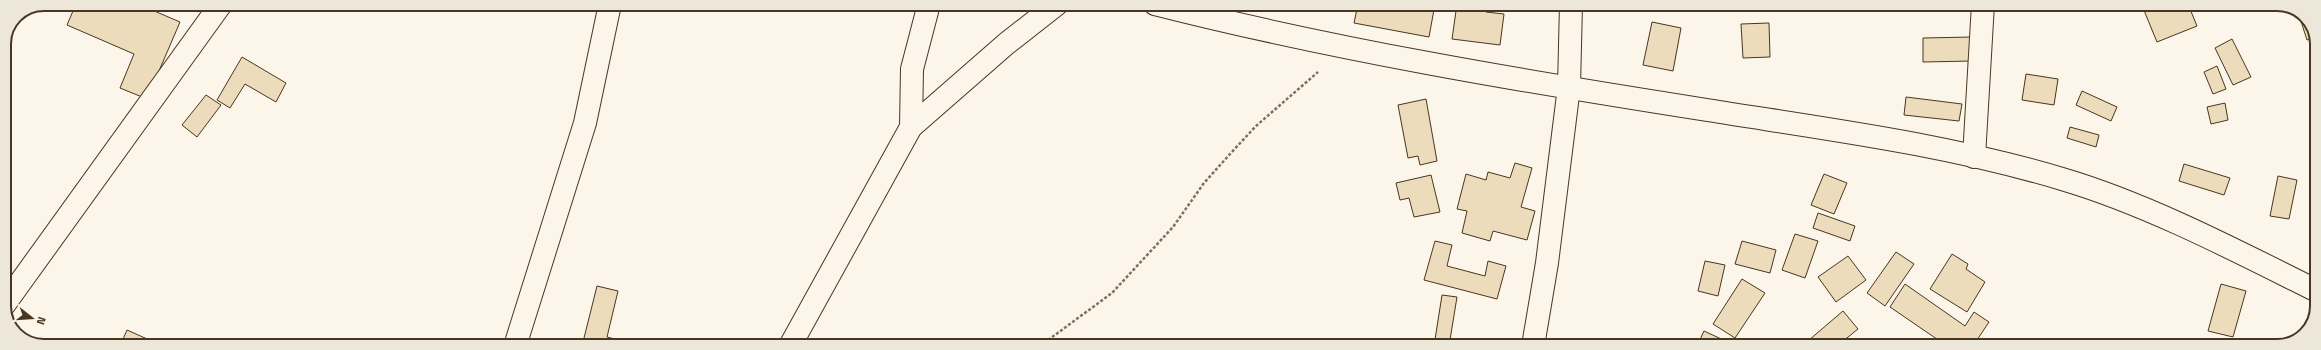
<svg xmlns="http://www.w3.org/2000/svg" width="2321" height="350" viewBox="0 0 2321 350" font-family="'Titillium Web',sans-serif">
<style>
.building{fill:#ecdcbc;stroke:#4a3520}
.lines{fill:none;stroke-linecap:round;stroke-linejoin:round}
.street-casing{stroke:#4a3520;stroke-width:24}
.path{stroke:#7f6f5c;stroke-width:2.5;stroke-dasharray:3 2;stroke-linecap:butt}
.street{stroke:#fbf6e9;stroke-width:22}
.rim{fill:none;stroke:#4a3520;stroke-width:2}
</style>
<rect width="100%" height="100%" fill="#fbf6e9"/>
<!-- building -->
<g class="building">
<path d="M76 4H138L180 22 147 99 120 88 134 54 67 25Z"/>
<path d="M1358 4H1435L1429 37 1354 23Z"/>
<path d="M1457 4H1487L1486 12 1504 14 1500 45 1452 39Z"/>
<path d="M2151 4H2188L2197 26 2157 42 2143 8Z"/>
<path d="M2211 4H2223L2213 9Z"/>
<path d="M2298 12 2306 16 2316 37 2307 40Z"/>
<path d="M1652 22 1681 28 1673 71 1643 65Z"/>
<path d="M1769 23 1770 57 1743 58 1741 24Z"/>
<path d="M1972 37V61L1923 62V38Z"/>
<path d="M2232 39 2251 77 2233 85 2215 48Z"/>
<path d="M242 57 286 83 276 102 245 84 230 108 217 100Z"/>
<path d="M2217 66 2226 89 2213 94 2204 72Z"/>
<path d="M2026 74 2058 79 2054 105 2022 100Z"/>
<path d="M2317 74V94L2313 75Z"/>
<path d="M2082 91 2117 107 2111 121 2076 105Z"/>
<path d="M206 95 221 105 197 137 182 125Z"/>
<path d="M1906 97 1962 104 1959 121 1904 115Z"/>
<path d="M1426 99 1437 161 1420 165 1418 156 1408 158 1398 105Z"/>
<path d="M2225 103 2228 120 2211 124 2207 107Z"/>
<path d="M2070 127 2099 135 2096 147 2067 138Z"/>
<path d="M1515 163 1532 168 1521 207 1535 211 1527 240 1493 231 1490 241 1462 233 1467 211 1457 209 1466 174 1486 180 1488 172 1510 178Z"/>
<path d="M2184 164 2230 178 2224 195 2179 181Z"/>
<path d="M1824 174 1847 183 1834 214 1811 205Z"/>
<path d="M1431 175 1440 212 1414 217 1409 198 1400 200 1396 183Z"/>
<path d="M2278 176 2297 180 2289 219 2270 216Z"/>
<path d="M1818 213 1855 226 1850 241 1813 228Z"/>
<path d="M1795 234 1818 241 1805 278 1782 270Z"/>
<path d="M1435 241 1452 245 1447 266 1485 276 1488 261 1506 266 1497 299 1424 280Z"/>
<path d="M1742 241 1776 250 1770 273 1735 264Z"/>
<path d="M1896 252 1914 264 1885 306 1867 293Z"/>
<path d="M1952 254 1968 264 1966 269 1985 282 1967 312 1930 289Z"/>
<path d="M1848 256 1866 280 1836 302 1818 277Z"/>
<path d="M1705 261 1725 265 1718 296 1698 291Z"/>
<path d="M1742 279 1765 293 1735 338 1713 324Z"/>
<path d="M1905 284 1965 326 1974 312 1989 322 1973 346H1947L1890 307Z"/>
<path d="M2221 284 2246 291 2233 337 2208 331Z"/>
<path d="M597 286 618 291 607 337 642 346H582Z"/>
<path d="M1442 295 1457 297 1449 346H1434Z"/>
<path d="M1843 311 1858 329 1837 346H1802Z"/>
<path d="M127 330 163 346H120Z"/>
<path d="M1704 331 1730 343 1729 346H1697Z"/>
<path d="M2079 339 2092 346H2075Z"/>
</g>
<g class="lines">
<defs>
<g id="street">
<path d="M1155 4C1336 50 1522 81 1707 110 1826 129 1946 144 2062 179 2147 204 2237 251 2317 291"/>
<path d="M911 127 912 69 929 4"/>
<path d="M1974 157 1983 4"/>
<path d="M4 305 221 4"/>
<path d="M515 346 585 123 610 4"/>
<path d="M790 346 911 127 1006 44 1057 4"/>
<path d="M1533 346 1547 263 1569 87 1571 4"/>
</g>
</defs>
<!-- street casing -->
<use href="#street" class="street-casing"/>
<!-- path -->
<path class="path" d="M1040 346 1112 293 1173 227 1204 183 1230 154 1256 126 1318 72"/>
<!-- street -->
<use href="#street" class="street"/>
</g>
<!-- crop -->
<path d="M0 0H2321V350H0ZM44 11H2277A33 33 0 0 1 2310 44V306A33 33 0 0 1 2277 339H44A33 33 0 0 1 11 306V44A33 33 0 0 1 44 11Z" fill="#ede7d9" fill-rule="evenodd"/>
<path class="rim" d="M44 11H2277A33 33 0 0 1 2310 44V306A33 33 0 0 1 2277 339H44A33 33 0 0 1 11 306V44A33 33 0 0 1 44 11Z"/>
<!-- north arrow -->
<g transform="translate(32 318) rotate(107)" stroke="#fbf6e9" stroke-width="3" paint-order="stroke">
<path d="M0-3L7 15L0 10L-7 15Z" fill="#4a3520"/>
<text y="-6" font-size="11" font-weight="bold" text-anchor="middle" fill="#4a3520">N</text>
</g>
</svg>
